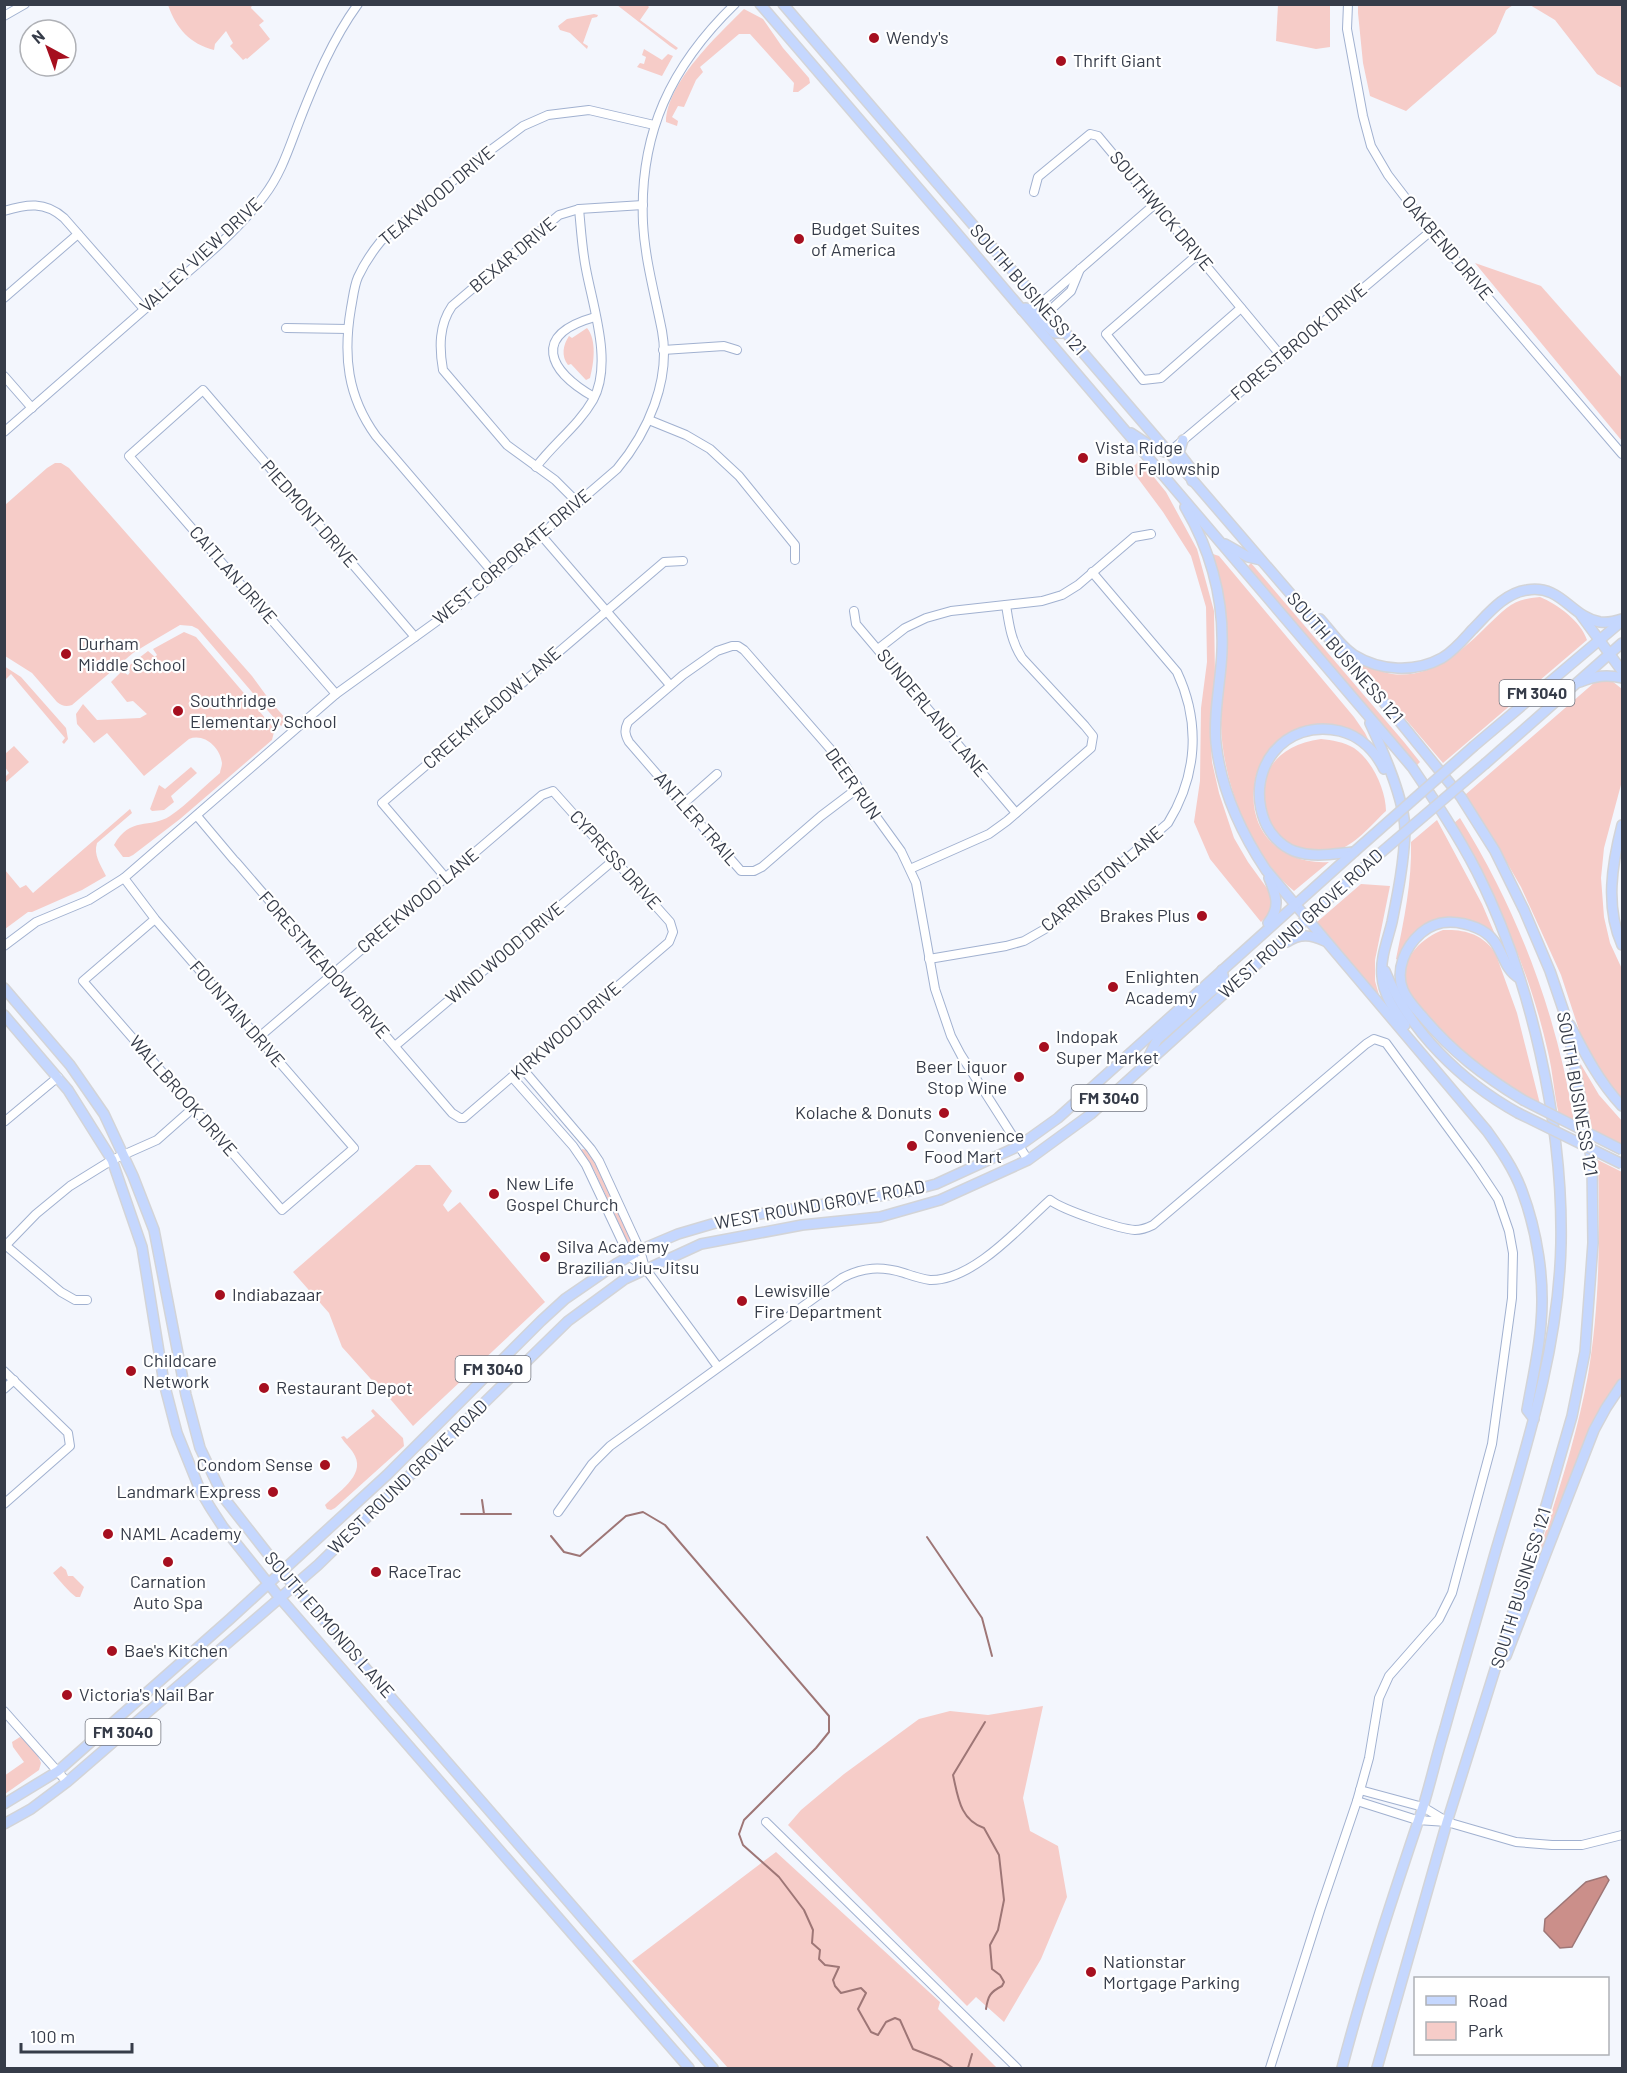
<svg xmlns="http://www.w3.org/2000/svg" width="1627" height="2073" viewBox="0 0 1627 2073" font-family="Barlow,sans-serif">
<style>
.green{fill:#f6ccc8}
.water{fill:#cb8f8a;stroke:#9e7676;stroke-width:1.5}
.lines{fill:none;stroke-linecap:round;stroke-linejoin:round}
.stream{stroke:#9e7676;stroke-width:2}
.minor-casing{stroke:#a1b1d0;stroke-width:10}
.major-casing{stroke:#d3d4d7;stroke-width:12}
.minor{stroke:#fff;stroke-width:8}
.major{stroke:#c5d7fe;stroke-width:9}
.major-bridge-casing{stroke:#d3d4d7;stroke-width:12;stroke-linecap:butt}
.major-bridge{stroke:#c5d7fe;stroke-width:9}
.poi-dot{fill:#a60f1f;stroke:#fff;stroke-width:2}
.labels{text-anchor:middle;stroke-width:4.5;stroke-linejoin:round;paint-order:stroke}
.shield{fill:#fff;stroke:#727680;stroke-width:1.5}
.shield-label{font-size:16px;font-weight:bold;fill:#363c49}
.poi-label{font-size:18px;fill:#363c49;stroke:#fff;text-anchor:start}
.street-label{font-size:18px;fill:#363c49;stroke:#fff}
</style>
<rect width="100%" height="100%" fill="#f3f6fd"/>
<!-- green -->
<g class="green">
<path d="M168 5H252L251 8 264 21 259 25 270 39 247 59 246 58 243 60 230 46 233 43 226 31 215 44 214 50C190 44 176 28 168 5Z"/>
<path d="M617 5H647L649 7 640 20 678 48 676 50 670 46Z"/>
<path d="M1278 5H1330V47L1316 49 1276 41Z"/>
<path d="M1358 5V4L1513 5 1506 10 1496 33 1406 111 1370 96 1363 63 1358 13Z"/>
<path d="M1530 5H1622V88L1597 74 1555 20Z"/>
<path d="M744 9 763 19 783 48 809 78 810 83 798 92H793L794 83 750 34H739L700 67 703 72 696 80 684 107 678 106 672 117 678 121 677 126 666 122C667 82 717 36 744 9Z"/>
<path d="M594 14 598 15 597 17 592 18 583 43 588 46 587 49 570 33 560 30 558 26 567 19Z"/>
<path d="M644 49 662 60 668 54 673 56 662 76 637 67 640 63 644 64 646 57 642 55Z"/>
<path d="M1475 263 1541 286 1622 378V441Z"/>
<path d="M587 328C597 340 594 363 590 378L586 380 571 364 568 365C561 356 563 345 569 336L572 338Z"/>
<path d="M1140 460 1166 492 1197 549 1214 611 1215 675 1210 732 1212 762 1219 793 1234 838 1248 862 1269 891 1273 903 1268 915 1261 922 1210 859 1194 822 1200 781 1201 708 1207 662 1206 607 1191 556 1163 512 1131 469Z"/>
<path d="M55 463H61L69 468 252 676 271 702 287 720 281 726 198 629 192 626 180 625 146 645 133 653 72 705C66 707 62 706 57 702L32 673 5 656V505L47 468Z"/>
<path d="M1210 553 1219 556 1354 717 1365 733 1382 767 1372 754 1351 737 1307 730C1294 738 1278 745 1267 755 1258 764 1255 777 1254 789 1249 835 1285 865 1329 862L1294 891C1250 856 1222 780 1221 724 1221 692 1229 661 1227 629 1225 602 1218 578 1210 553Z"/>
<path d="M1251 563 1404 742 1420 762 1416 766 1248 566Z"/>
<path d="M1540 597C1557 604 1581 621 1587 640L1443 763 1356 661C1367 666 1380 672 1392 674 1432 679 1462 651 1488 625 1507 607 1513 599 1540 597Z"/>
<path d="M184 632 196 637 272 726 274 732 272 740 180 819 133 855 129 857H123L114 845C130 816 150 829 170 816 188 804 203 787 220 773 220 770 222 767 222 763 220 747 204 733 189 739L144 776 107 733 94 743 77 724 76 714 83 704 97 720 140 718 147 714 133 701 127 702 111 682 122 671 128 675 130 672 126 668 148 651 155 657 157 655 153 649Z"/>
<path d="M4 666 21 677 66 728 68 739 64 744 62 742 65 738 11 674 6 679 5 677Z"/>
<path d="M1605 680 1612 681 1622 689V781L1604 848 1601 878 1604 917 1610 943 1622 969V1102L1611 1089 1584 1045 1561 975 1521 887 1495 842 1465 795 1595 682Z"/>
<path d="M1321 739C1332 740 1344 742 1354 748 1372 760 1386 790 1386 811 1373 823 1357 843 1340 849 1261 876 1224 751 1321 739Z"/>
<path d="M14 746 29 762 5 783V777L9 773 5 767V754Z"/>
<path d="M191 767 197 773 171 796 174 802 164 810 152 811 150 809 159 785 165 789Z"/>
<path d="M130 809 132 813 97 843C93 855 101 865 106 876L82 890 32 912H28L5 929V870L20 888 26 885 33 893Z"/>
<path d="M1460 818C1518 911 1557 1014 1574 1122L1559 1115C1554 1094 1553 1073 1548 1052 1530 971 1495 894 1454 823Z"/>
<path d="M1437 820 1482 904 1497 939 1473 922 1419 930 1408 940 1398 960 1396 959C1404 920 1412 882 1411 842Z"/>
<path d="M1361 884 1390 886 1375 960V981L1381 1002 1341 950 1317 922Z"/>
<path d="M1443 930C1465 929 1482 934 1495 952L1517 1013 1541 1108C1524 1098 1504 1090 1489 1078 1473 1065 1412 1007 1406 991 1397 962 1419 939 1443 930Z"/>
<path d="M1576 1056 1599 1095 1622 1121V1147L1592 1131 1589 1125Z"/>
<path d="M582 1149 587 1150 600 1172 631 1240 628 1243 593 1168 581 1151Z"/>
<path d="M1598 1160 1622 1172V1380L1601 1413 1536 1574 1532 1573C1553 1508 1576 1442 1588 1375 1600 1304 1600 1231 1598 1160Z"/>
<path d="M416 1165H430L452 1191 443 1205 448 1212 460 1202 545 1302 413 1426 386 1394 391 1388 384 1383 379 1388 342 1347 329 1313 293 1272Z"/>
<path d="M373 1409 403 1438 404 1446 335 1508 331 1510 327 1509 325 1505C337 1493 365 1476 355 1456 352 1449 345 1444 341 1437L344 1436 347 1439 375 1416 371 1411Z"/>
<path d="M61 1566 66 1570 68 1576H73L84 1587 80 1597H76C69 1592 59 1580 53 1573Z"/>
<path d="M1043 1706 1023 1798 1030 1831 1058 1846 1067 1897 1041 1959 1004 2022 976 1997 967 2006 788 1825 801 1810 844 1774 919 1719 950 1711 988 1715Z"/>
<path d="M20 1737C29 1742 38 1754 41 1763L39 1770 5 1794 4 1776 24 1762 13 1747 12 1742Z"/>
<path d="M776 1852 940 2002 938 2009 997 2068H728L632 1961Z"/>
</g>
<!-- water -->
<path class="water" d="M1606 1876 1609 1880 1572 1947 1560 1948 1544 1931 1545 1919 1586 1882Z"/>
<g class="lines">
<!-- stream -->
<g class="stream">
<path d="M482 1500 484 1514"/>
<path d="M461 1514H511"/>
<path d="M551 1536 564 1552 580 1556 626 1516 643 1512 665 1525 829 1716V1732L816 1748 744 1820 739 1834 743 1845 779 1877 804 1910 813 1930 812 1943 820 1950 819 1959 825 1965 839 1967 833 1980 835 1986 841 1993 861 1988 866 1993 858 2009 871 2032 878 2035 886 2022 895 2018 900 2020 913 2049 941 2060 953 2068"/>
<path d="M927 1537 982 1618 992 1656"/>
<path d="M985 1722 953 1775C958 1797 960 1820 984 1828L999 1855 1004 1900 998 1930 990 1945 992 1969 1000 1975 1004 1982 1002 1986C990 1992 988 1996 986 2009"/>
<path d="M968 2068 972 2054"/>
</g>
<defs>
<g id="minor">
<path d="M1348 4 1347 29 1363 116 1371 146 1388 175 1431 231 1622 454"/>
<path d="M4 16 25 4"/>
<path d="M1034 192 1038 177 1090 134 1098 136 1282 357"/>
<path d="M4 211C27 204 45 201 64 218L144 309"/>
<path d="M1197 255 1106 334 1143 380 1161 378 1241 308"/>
<path d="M4 298 78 234"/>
<path d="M1040 304 1155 204"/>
<path d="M1047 313 1071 291 1080 269"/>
<path d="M286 328 348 329"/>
<path d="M663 350 724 346 737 350"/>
<path d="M4 376 32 408"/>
<path d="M594 397C548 371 531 335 595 317"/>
<path d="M649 420 686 435 710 449 739 476 795 545V560"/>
<path d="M4 432C57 386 109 340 162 294 197 264 236 233 264 196 281 174 289 148 299 122 315 81 332 40 358 4"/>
<path d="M1168 453 1431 231"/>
<path d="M536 467C554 443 578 426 593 400 613 364 593 307 586 269 582 249 581 229 579 209"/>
<path d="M578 503 555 480 507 445 443 370C439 347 439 325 452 306L559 215 579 209 643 205"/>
<path d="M541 535 670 685"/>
<path d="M495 575 376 436C347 396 343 355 351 308 353 298 354 286 358 277 364 264 372 252 381 241L484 155 523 126 548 115 589 110 654 125"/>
<path d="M854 611 856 624 1016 813"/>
<path d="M878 649 905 628 926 618 951 611 1042 601 1062 595 1078 585 1134 537 1151 534"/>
<path d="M336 694 129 456 203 390 415 637"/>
<path d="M858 788 821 816 762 867 754 871H741L629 742C625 735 624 730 628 722L683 675 717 651 732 646H738L744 650 846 767 875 815 901 851 916 883 935 989 951 1036 961 1055 1028 1160"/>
<path d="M682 805 717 774"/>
<path d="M197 816 234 860 237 863C309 946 380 1030 452 1113L460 1118H464L669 942 673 932 670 922 553 791 542 795C447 876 352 957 258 1038"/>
<path d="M910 869 989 834 1007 821 1091 748 1093 736 1085 726 1022 658C1011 641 1009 624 1006 605"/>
<path d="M124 878 155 919 354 1148 282 1210 83 981 155 919"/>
<path d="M446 878 382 803 664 562 683 561"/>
<path d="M4 946 36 922 89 900 124 878 336 694 458 606 617 469C648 432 671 380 662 331 655 295 645 260 643 223 639 133 671 66 735 4"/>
<path d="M929 959 1006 946 1024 941 1045 929 1168 823C1197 776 1201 723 1177 672L1092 572"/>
<path d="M395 1046 615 859"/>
<path d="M522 1068 591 1149 599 1161 640 1250 645 1268"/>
<path d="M512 1077 573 1146 586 1165 629 1256 645 1268 718 1367"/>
<path d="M4 1122 58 1077"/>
<path d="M4 1244 61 1292 75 1300H87"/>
<path d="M6 1245 36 1214 70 1186 112 1160 157 1140 192 1109"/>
<path d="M4 1371 68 1433 70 1446 4 1504"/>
<path d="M4 1389 14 1380"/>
<path d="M558 1512 592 1464 610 1446 842 1278C863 1267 881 1266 904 1273 913 1276 921 1279 930 1280 973 1281 1020 1227 1050 1200 1063 1210 1119 1229 1135 1230 1142 1230 1147 1228 1153 1225L1366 1044 1374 1039 1386 1043 1476 1166 1498 1199 1509 1231 1513 1253 1512 1298 1492 1444 1452 1593 1439 1619 1389 1676 1379 1698 1369 1758 1357 1801 1320 1910 1270 2068"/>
<path d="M4 1711 67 1782"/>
<path d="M1360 1790 1423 1807 1446 1821"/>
<path d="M1357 1801 1417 1820 1447 1822 1516 1842 1552 1845H1582L1622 1835"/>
<path d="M766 1822 1017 2068"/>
</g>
<g id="major">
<path d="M760 4 949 224 1412 767C1435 801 1458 835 1477 872 1531 979 1563 1123 1561 1243 1559 1351 1524 1454 1494 1557 1478 1614 1461 1670 1445 1728 1437 1754 1431 1781 1423 1807 1394 1893 1365 1980 1342 2068"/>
<path d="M783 4 1387 706 1461 797 1495 851 1524 910 1550 971 1566 1018 1592 1163 1593 1243 1585 1352 1572 1416 1541 1523 1447 1822 1377 2068"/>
<path d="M1022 310 1025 308 1031 309 1054 333H1065"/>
<path d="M1131 433 1154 448 1165 452"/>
<path d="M1183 440 1179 453 1192 470V481"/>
<path d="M1185 507C1211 551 1224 600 1222 651 1221 682 1213 713 1216 743 1221 790 1240 831 1266 870L1487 1131C1500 1149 1514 1169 1522 1191 1537 1231 1545 1280 1541 1323 1539 1352 1532 1381 1527 1410L1534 1419"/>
<path d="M1225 544 1248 557 1261 560"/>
<path d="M1581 615 1622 671"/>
<path d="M1320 619C1330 630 1341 647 1354 655 1380 671 1415 673 1442 658 1454 651 1463 640 1472 630 1487 615 1504 593 1527 590 1561 584 1571 617 1600 622 1607 623 1616 621 1622 619"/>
<path d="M1580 682C1595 676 1607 674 1622 678"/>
<path d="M1370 723C1383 751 1405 800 1405 831 1404 862 1398 892 1392 922 1388 939 1380 958 1382 976 1383 994 1394 1010 1405 1025"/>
<path d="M1474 746 1622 621"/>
<path d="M1486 763 1622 643"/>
<path d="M1622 825C1612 864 1605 907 1622 945"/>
<path d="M1353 852C1333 854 1313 858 1294 851 1281 846 1270 834 1265 822 1244 770 1284 718 1340 731 1360 736 1375 751 1384 769"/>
<path d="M1268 923C1281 907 1276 895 1269 878"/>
<path d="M1287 942C1301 933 1311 935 1325 941"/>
<path d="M1385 971C1409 1031 1462 1082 1518 1113"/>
<path d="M1519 978C1499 966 1505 940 1477 928 1458 920 1437 919 1421 933 1405 947 1395 970 1403 990 1407 1000 1415 1008 1422 1016 1452 1052 1484 1076 1523 1100"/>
<path d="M4 988 70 1065 104 1114 133 1176 154 1230 186 1395 200 1448 224 1498 282 1572 713 2068"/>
<path d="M4 1015 68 1090 112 1160 142 1247 164 1383 177 1433 200 1490 210 1507 223 1527 280 1598 689 2068"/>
<path d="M1570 1025C1585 1054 1600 1083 1622 1106"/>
<path d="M1147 1060 1157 1040 1224 980 1222 970"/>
<path d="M1506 1656 1594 1430 1606 1408 1622 1384"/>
<path d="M4 1804 58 1771 230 1619 387 1475 541 1321 565 1299 616 1264 640 1250 678 1234 712 1224 740 1217 906 1192 936 1184 1019 1146 1058 1118 1354 852"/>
<path d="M4 1824 31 1809 67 1782 318 1565 568 1321 625 1279 701 1244 802 1225 880 1217 940 1200 1028 1160 1091 1114 1363 868"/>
</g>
</defs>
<!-- minor casing -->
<use href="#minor" class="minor-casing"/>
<!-- major casing -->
<use href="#major" class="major-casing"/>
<!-- minor -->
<use href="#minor" class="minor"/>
<!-- major -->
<use href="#major" class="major"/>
<defs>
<g id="major-bridge">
<path d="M1354 852 1474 746"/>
<path d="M1363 868 1486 763"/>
<path d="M1523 1100 1622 1150"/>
<path d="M1518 1113 1622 1164"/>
</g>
</defs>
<!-- major-bridge casing -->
<use href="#major-bridge" class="major-bridge-casing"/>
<!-- major-bridge -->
<use href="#major-bridge" class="major-bridge"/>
</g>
<!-- markers -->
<g class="poi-dot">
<circle cx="874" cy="38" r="6"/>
<circle cx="1061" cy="61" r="6"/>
<circle cx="799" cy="239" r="6"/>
<circle cx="1083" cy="458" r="6"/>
<circle cx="66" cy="654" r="6"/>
<circle cx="178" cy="711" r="6"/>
<circle cx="1202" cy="916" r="6"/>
<circle cx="1113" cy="987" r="6"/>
<circle cx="1044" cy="1047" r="6"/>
<circle cx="1019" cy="1077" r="6"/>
<circle cx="944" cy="1113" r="6"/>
<circle cx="912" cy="1146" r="6"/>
<circle cx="494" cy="1194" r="6"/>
<circle cx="545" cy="1257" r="6"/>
<circle cx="220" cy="1295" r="6"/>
<circle cx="742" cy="1301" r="6"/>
<circle cx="131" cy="1371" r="6"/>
<circle cx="264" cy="1388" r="6"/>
<circle cx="325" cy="1465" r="6"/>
<circle cx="273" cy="1492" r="6"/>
<circle cx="108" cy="1534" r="6"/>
<circle cx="168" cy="1562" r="6"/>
<circle cx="376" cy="1572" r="6"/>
<circle cx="112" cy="1651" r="6"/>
<circle cx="67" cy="1695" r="6"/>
<circle cx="1091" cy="1972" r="6"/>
</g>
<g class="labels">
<!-- shield labels -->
<g class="shield">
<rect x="1499.5" y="680" width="75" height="26" rx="4.5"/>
<rect x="1071.5" y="1085" width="75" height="26" rx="4.5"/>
<rect x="455.5" y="1356" width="75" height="26" rx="4.5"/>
<rect x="85.5" y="1719" width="75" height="26" rx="4.5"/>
</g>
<g class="shield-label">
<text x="1537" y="699">FM 3040</text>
<text x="1109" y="1104">FM 3040</text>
<text x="493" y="1375">FM 3040</text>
<text x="123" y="1738">FM 3040</text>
</g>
<!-- poi labels -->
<g class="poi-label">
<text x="886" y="44">Wendy's</text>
<text x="1073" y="67">Thrift Giant</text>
<text x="811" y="235">Budget Suites<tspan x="811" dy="21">of America</tspan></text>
<text x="1095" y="454">Vista Ridge<tspan x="1095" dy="21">Bible Fellowship</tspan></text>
<text x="78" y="650">Durham<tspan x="78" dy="21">Middle School</tspan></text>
<text x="190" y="707">Southridge<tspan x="190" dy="21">Elementary School</tspan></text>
<text x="1190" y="922" text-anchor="end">Brakes Plus</text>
<text x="1125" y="983">Enlighten<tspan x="1125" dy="21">Academy</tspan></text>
<text x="1056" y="1043">Indopak<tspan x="1056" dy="21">Super Market</tspan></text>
<text x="1007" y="1073" text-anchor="end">Beer Liquor<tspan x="1007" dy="21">Stop Wine</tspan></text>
<text x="932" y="1119" text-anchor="end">Kolache &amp; Donuts</text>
<text x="924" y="1142">Convenience<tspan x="924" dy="21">Food Mart</tspan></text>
<text x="506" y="1190">New Life<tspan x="506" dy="21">Gospel Church</tspan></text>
<text x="557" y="1253">Silva Academy<tspan x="557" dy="21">Brazilian Jiu-Jitsu</tspan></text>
<text x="754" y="1297">Lewisville<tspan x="754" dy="21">Fire Department</tspan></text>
<text x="232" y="1301">Indiabazaar</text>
<text x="143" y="1367">Childcare<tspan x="143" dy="21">Network</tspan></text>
<text x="276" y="1394">Restaurant Depot</text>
<text x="313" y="1471" text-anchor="end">Condom Sense</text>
<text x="261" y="1498" text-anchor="end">Landmark Express</text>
<text x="120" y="1540">NAML Academy</text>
<text x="388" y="1578">RaceTrac</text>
<text x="168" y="1588" text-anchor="middle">Carnation<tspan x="168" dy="21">Auto Spa</tspan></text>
<text x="124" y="1657">Bae's Kitchen</text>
<text x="79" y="1701">Victoria's Nail Bar</text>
<text x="1103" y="1968">Nationstar<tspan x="1103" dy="21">Mortgage Parking</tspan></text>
</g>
<!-- street labels -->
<g class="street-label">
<text transform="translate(437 196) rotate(-40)" y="6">TEAKWOOD DRIVE</text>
<text transform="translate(1161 211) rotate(50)" y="6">SOUTHWICK DRIVE</text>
<text transform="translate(1447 248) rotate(50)" y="6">OAKBEND DRIVE</text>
<text transform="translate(201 255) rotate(-43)" y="6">VALLEY VIEW DRIVE</text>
<text transform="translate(513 255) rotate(-40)" y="6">BEXAR DRIVE</text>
<text transform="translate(1028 290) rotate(49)" y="6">SOUTH BUSINESS 121</text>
<text transform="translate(1299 342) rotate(-40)" y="6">FORESTBROOK DRIVE</text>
<text transform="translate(309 514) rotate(49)" y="6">PIEDMONT DRIVE</text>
<text transform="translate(512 557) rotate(-40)" y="6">WEST CORPORATE DRIVE</text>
<text transform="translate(233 575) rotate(49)" y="6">CAITLAN DRIVE</text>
<text transform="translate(1345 658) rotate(49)" y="6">SOUTH BUSINESS 121</text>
<text transform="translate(492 708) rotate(-41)" y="6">CREEKMEADOW LANE</text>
<text transform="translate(932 713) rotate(50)" y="6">SUNDERLAND LANE</text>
<text transform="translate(853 784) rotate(55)" y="6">DEER RUN</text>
<text transform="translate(696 819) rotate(49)" y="6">ANTLER TRAIL</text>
<text transform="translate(615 860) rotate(48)" y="6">CYPRESS DRIVE</text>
<text transform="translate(1102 879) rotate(-40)" y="6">CARRINGTON LANE</text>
<text transform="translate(418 901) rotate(-40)" y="6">CREEKWOOD LANE</text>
<text transform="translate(1301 924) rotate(-42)" y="6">WEST ROUND GROVE ROAD</text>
<text transform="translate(505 953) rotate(-40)" y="6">WIND WOOD DRIVE</text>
<text transform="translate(324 965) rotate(49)" y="6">FORESTMEADOW DRIVE</text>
<text transform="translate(237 1014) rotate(49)" y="6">FOUNTAIN DRIVE</text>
<text transform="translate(566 1031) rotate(-41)" y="6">KIRKWOOD DRIVE</text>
<text transform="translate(1577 1094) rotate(80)" y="6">SOUTH BUSINESS 121</text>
<text transform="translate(183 1096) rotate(49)" y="6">WALLBROOK DRIVE</text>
<text transform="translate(820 1205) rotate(-10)" y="6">WEST ROUND GROVE ROAD</text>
<text transform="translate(408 1477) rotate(-44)" y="6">WEST ROUND GROVE ROAD</text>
<text transform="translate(1521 1588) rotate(-73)" y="6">SOUTH BUSINESS 121</text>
<text transform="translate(329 1625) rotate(49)" y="6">SOUTH EDMONDS LANE</text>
</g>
</g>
<!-- border -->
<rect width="1627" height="2073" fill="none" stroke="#363c49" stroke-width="12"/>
<!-- legend -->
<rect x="1414" y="1977" width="195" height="78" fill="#ffffff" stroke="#afb1b6" stroke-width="1.5"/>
<rect x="1426" y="1996" width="30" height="9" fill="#c5d7fe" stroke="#afb1b6" stroke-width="1.5"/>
<text x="1468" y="2007" font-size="18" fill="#363c49">Road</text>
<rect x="1426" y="2022" width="30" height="18" fill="#f6ccc8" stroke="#afb1b6" stroke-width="1.5"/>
<text x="1468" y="2037" font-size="18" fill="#363c49">Park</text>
<!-- north arrow -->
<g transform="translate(48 48) rotate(319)"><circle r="28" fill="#ffffff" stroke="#afb1b6" stroke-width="1.5"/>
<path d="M0-4.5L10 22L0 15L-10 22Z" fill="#a60f1f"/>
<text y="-9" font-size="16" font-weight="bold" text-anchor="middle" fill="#363c49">N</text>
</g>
<!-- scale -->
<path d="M21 2043v9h111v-9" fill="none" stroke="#363c49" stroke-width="3"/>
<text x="30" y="2043" font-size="18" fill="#363c49" stroke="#ffffff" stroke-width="4.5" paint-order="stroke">100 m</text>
</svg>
